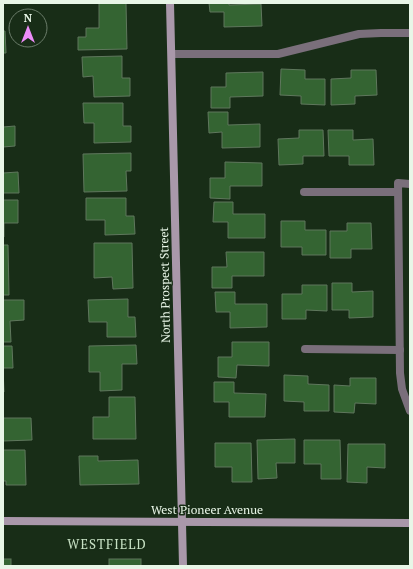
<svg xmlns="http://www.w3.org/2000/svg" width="413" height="569" viewBox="0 0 413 569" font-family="'PT Serif',serif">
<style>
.building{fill:#346432;stroke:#5f775d}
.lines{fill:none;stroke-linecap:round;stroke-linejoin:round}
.street{stroke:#7a6f7b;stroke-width:8}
.secondary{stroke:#a998aa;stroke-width:8}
.labels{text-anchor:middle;stroke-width:3;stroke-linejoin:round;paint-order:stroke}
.street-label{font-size:12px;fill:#e8f6e7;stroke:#182d17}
.neighbourhood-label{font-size:13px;letter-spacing:1px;fill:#c7e1c4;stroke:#182d17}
</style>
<rect width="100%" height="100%" fill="#182d17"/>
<!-- building -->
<g class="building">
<path d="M99 3H126L127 49 78 50V37H86V28H99Z"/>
<path d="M209 3H229V5L261 4 262 26 224 27V12H210Z"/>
<path d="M3 31H5L6 53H3Z"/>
<path d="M122 56V78H130V96L94 97 93 76 83 77 82 57Z"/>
<path d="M281 69 305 70V79H325V105L301 104V96L280 95Z"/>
<path d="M351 70H376L377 95 355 96V104L331 105V79L351 78Z"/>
<path d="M263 72V96L230 97V108H211V87H226V73Z"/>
<path d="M83 103H123V126H131V142L94 143V123H84Z"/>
<path d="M208 112H228V125L260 124V147L222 148V132L209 133Z"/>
<path d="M15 126V146L3 147V127Z"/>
<path d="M299 130H323L324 156H303V164L279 165 278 139 299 138Z"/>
<path d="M328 130H353V140L373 139 374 165H349V156H329Z"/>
<path d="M131 153V171H126L127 191 84 192 83 154Z"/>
<path d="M225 162 262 163V186H230V199L210 198V178H225Z"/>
<path d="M18 172 19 193H3V173Z"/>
<path d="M86 198H126V216H134L135 234 105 235V220H86Z"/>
<path d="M3 200H18V223H4V237H3Z"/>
<path d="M214 202H233V214H265V238H228V222H213Z"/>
<path d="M281 221H305V230H326V255H302V247H281Z"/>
<path d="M347 223H371L372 249H351V258H330V231H347Z"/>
<path d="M94 243H132L133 288 113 289 112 277 94 278Z"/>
<path d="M3 245H8L9 295H3Z"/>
<path d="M226 252H264V276H232V288H212V267H227Z"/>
<path d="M332 283H352V292L373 291V317L349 318V310H332Z"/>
<path d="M302 285H327V311L306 310V319H282V294H302Z"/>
<path d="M215 292H235V304H267V327L230 328V312H216Z"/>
<path d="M128 299V317H135L136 337H107V322H89L88 300Z"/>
<path d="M3 300H24V320L10 321 11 342H3Z"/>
<path d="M232 342H269V366L237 365 236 378 218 377V357H232Z"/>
<path d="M136 345 137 364H122V390L100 391V372H89V346Z"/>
<path d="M3 346H12L13 368H3L4 392H3Z"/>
<path d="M284 375 308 376V384L329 385V411H304V402L284 401Z"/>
<path d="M350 378H376V404L355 403 354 413 334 412V385L350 386Z"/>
<path d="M214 382H234V393L266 394 265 417H229V402H214Z"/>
<path d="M109 397H135L136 439H93V417H109Z"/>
<path d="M3 418H31L32 440 3 441Z"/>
<path d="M295 439V463H276L277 478 258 479 257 440Z"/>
<path d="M304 440H340L341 479H321V464H304Z"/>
<path d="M215 443H251L252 482H232V467H215Z"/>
<path d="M348 444H385V468L367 467V483L347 482Z"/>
<path d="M3 450H25L26 485H6V481H3Z"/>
<path d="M79 456H98V461L138 460 139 484 80 485Z"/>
<rect x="3" y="559" width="8" height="7"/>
<rect x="109" y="559" width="32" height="7"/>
</g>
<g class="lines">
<!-- street -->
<g class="street">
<path d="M172 54H278L359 34 381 33H410"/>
<path d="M410 184 398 183 400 373 402 389 410 411"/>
<path d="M304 192H398"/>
<path d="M305 349 400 350"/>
</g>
<!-- secondary -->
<g class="secondary">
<path d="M170 3 183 566"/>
<path d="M3 521 410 523"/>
</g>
</g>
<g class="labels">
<!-- street labels -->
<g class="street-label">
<text transform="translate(165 285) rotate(-91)" y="4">North Prospect Street</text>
<text x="207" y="514">West Pioneer Avenue</text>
</g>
<!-- neighbourhood labels -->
<g class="neighbourhood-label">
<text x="107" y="549">WESTFIELD</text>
</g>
</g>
<!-- border -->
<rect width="413" height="569" fill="none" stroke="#e8f6e7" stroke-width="8"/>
<!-- north arrow -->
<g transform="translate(28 28)"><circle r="19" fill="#182d17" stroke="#6b7d6a"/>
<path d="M0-3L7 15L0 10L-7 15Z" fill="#ed8cf9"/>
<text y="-6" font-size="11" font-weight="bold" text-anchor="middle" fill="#e8f6e7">N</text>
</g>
</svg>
